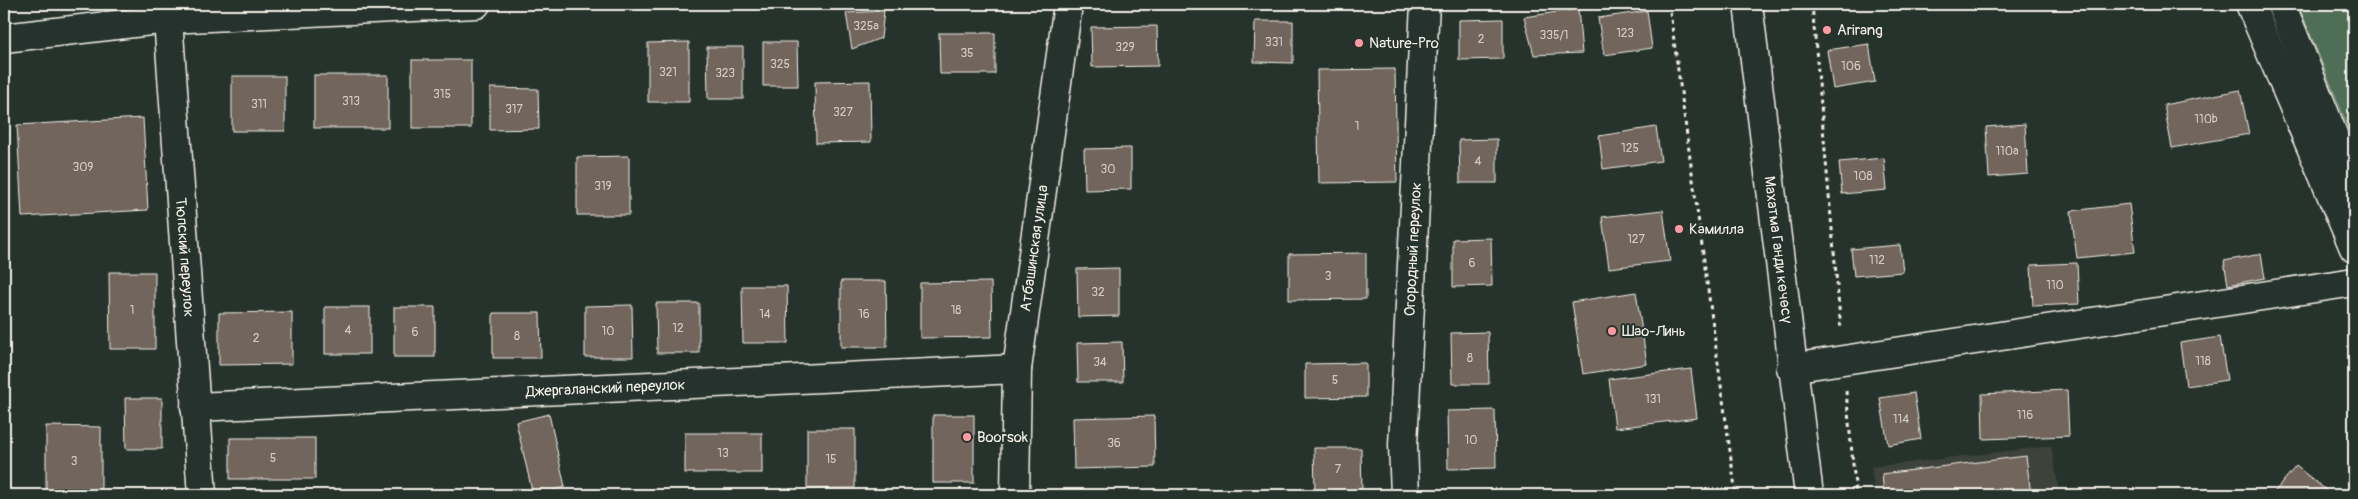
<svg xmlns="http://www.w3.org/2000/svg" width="2358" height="499" viewBox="0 0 2358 499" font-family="Pangolin,sans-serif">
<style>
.built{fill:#3c423b}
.green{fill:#506e56;stroke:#a2b09f}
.building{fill:#71655c;stroke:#f4f1e8}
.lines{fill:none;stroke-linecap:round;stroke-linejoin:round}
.minor-casing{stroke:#f4f1e8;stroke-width:31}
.primary-casing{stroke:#f4f1e8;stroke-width:31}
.path{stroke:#f4f1e8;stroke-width:3;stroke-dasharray:4 4;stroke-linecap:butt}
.minor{stroke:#26332d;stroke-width:28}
.primary{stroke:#26332d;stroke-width:28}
.poi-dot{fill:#ff9aa2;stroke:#26332d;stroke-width:2}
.labels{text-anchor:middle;stroke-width:4;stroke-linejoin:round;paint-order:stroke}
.number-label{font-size:12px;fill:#d3cec5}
.poi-label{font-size:15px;fill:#f4f1e8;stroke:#26332d;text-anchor:start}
.street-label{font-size:15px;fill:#f4f1e8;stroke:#26332d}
</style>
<rect width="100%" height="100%" fill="#26332d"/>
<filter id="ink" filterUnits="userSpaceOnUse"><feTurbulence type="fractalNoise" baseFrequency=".02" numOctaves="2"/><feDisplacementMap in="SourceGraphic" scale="10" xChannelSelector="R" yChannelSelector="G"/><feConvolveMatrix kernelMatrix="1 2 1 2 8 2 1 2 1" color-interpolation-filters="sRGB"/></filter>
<g filter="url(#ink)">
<!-- built -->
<path class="built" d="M2051 446 2060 495H1875L1871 467Z"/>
<!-- green -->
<path class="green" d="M2298 4H2354V142Z"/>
<!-- building -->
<g class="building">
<path d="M1578 9 1582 53 1534 55 1524 17Z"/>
<path d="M884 11 881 38 852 49 846 13Z"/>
<path d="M1647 11 1652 48 1604 55 1598 18Z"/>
<path d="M1503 19V59L1459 60V20Z"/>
<path d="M1255 21H1293V63L1254 62Z"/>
<path d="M1157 26 1158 66 1092 67 1091 27Z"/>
<path d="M939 33H995V74H940Z"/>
<path d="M689 42V102H648V43Z"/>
<path d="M763 42H797L798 86H763Z"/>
<path d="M1869 44 1875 82 1833 89 1827 50Z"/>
<path d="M707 47H743V99H708Z"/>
<rect x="412" y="60" width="59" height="68"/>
<path d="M1395 69 1397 182 1319 183 1317 70Z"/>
<rect x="314" y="75" width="74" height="53"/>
<rect x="232" y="76" width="53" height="55"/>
<path d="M870 81 871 142 816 143 815 82Z"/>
<path d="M490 88 538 89 539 129 490 130Z"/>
<path d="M2240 90 2249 134 2172 148 2164 105Z"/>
<path d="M143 118 148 210 22 217 17 125Z"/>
<path d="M2025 124 2028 174 1989 177 1986 127Z"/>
<path d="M1656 127 1661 161 1603 169 1599 136Z"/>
<path d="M1497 139V183H1460L1459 140Z"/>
<path d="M1131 148V189L1085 190 1084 149Z"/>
<path d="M629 156V215H577V157Z"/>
<path d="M1884 158 1887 190 1842 194 1839 162Z"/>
<path d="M2129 204 2135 252 2077 258 2071 211Z"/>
<path d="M1663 210 1670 261 1609 268 1602 217Z"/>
<path d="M1491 238 1492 286 1453 287V239Z"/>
<path d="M1900 245 1903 272 1854 276 1851 249Z"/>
<path d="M1366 253V299L1289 300V254Z"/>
<path d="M2261 254 2265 278 2228 285 2224 261Z"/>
<path d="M2077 263 2079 304 2033 306 2031 265Z"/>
<path d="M1119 268V316L1078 317 1077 269Z"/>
<path d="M109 272H155V349H110Z"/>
<path d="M841 281H886L887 347H841Z"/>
<path d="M991 282 992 337 920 338V283Z"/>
<path d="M742 286H787L788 343H743Z"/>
<path d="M1636 292 1647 364 1583 374 1572 302Z"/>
<path d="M656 303H699V353H657Z"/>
<path d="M632 305 633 357H585V306Z"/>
<rect x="325" y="307" width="45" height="47"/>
<rect x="394" y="307" width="41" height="50"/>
<path d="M292 312V364L219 365V313Z"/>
<path d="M493 313H540L541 358H493Z"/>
<path d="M1488 332 1489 384H1452L1451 333Z"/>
<path d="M2220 337 2227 380 2186 386 2180 343Z"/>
<path d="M1122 342 1123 382H1078L1077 343Z"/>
<path d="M1366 363V397L1305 398V364Z"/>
<path d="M1691 369 1697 418 1615 428 1609 379Z"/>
<path d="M2067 390 2069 436 1983 439 1982 394Z"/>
<path d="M1914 393 1921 439 1888 445 1880 398Z"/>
<path d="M125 398H162V449H126Z"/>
<path d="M1495 410 1496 468 1448 469 1447 411Z"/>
<path d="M549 414 565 487 533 495 516 422Z"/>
<rect x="933" y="415" width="41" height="68"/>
<path d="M1154 416 1155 467 1074 469 1073 418Z"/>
<path d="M46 426 101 427V495H46Z"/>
<path d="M807 429H855V488L807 489Z"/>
<rect x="685" y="433" width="77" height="40"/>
<rect x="230" y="438" width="85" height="41"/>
<path d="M1314 448H1361L1362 491H1315Z"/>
<path d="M2026 456 2031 495H1884L1882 474Z"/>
<path d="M2296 466 2332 495H2272Z"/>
</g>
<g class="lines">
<defs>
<g id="minor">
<path d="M2250 4 2354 248"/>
<path d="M2281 4 2354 187"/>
<path id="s1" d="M168 19 202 495"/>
<path d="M4 38 168 19 476 4"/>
<path d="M1791 368 2354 282"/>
<path id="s2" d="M195 407 1017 369"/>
<path id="s3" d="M1015 495 1017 369 1068 4"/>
<path id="s4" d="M1405 495 1403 445 1425 4"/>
</g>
<g id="primary">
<path id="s5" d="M1748 4 1809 495"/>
</g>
</defs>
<!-- minor casing -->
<use href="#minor" class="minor-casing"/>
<!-- primary casing -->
<use href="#primary" class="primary-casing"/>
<!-- path -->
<g class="path">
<path d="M1669 4 1736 495"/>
<path d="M1812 4 1841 330"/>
<path d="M1846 391 1856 495"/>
</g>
<!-- minor -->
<use href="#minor" class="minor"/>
<!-- primary -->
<use href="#primary" class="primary"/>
</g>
</g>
<!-- markers -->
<g class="poi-dot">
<circle cx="1827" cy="30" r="5"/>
<circle cx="1359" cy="43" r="5"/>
<circle cx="1679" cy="229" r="5"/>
<circle cx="1612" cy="331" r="5"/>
<circle cx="967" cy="437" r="5"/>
</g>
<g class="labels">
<!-- number labels -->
<g class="number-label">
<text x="866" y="30">325а</text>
<text x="1625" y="37">123</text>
<text x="1554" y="39">335/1</text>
<text x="1481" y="43">2</text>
<text x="1274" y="46">331</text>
<text x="1125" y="51">329</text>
<text x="967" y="57">35</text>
<text x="780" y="68">325</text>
<text x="1851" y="70">106</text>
<text x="668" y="76">321</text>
<text x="725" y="77">323</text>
<text x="442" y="98">315</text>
<text x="351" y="105">313</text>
<text x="259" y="108">311</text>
<text x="514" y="113">317</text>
<text x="843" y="116">327</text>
<text x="2206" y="123">110b</text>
<text x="1357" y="130">1</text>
<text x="1630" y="152">125</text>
<text x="2007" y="155">110a</text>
<text x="1478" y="165">4</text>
<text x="83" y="171">309</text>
<text x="1108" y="173">30</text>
<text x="1863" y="180">108</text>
<text x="603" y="190">319</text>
<text x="1636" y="243">127</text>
<text x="1877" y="264">112</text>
<text x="1472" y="267">6</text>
<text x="1328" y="280">3</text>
<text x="2055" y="289">110</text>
<text x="1098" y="296">32</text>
<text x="132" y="314">1</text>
<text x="956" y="314">18</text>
<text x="765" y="318">14</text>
<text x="864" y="318">16</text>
<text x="678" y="332">12</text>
<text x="348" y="334">4</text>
<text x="608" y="335">10</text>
<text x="415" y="336">6</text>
<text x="517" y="340">8</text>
<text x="256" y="342">2</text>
<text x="1470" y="362">8</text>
<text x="2203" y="365">118</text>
<text x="1100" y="366">34</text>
<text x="1335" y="384">5</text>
<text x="1653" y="403">131</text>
<text x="2025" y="419">116</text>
<text x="1901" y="423">114</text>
<text x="1471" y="444">10</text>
<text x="1114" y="447">36</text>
<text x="723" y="457">13</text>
<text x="273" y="462">5</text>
<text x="831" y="463">15</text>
<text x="74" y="465">3</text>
<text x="1338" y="473">7</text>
</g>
<!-- poi labels -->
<g class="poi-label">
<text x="1837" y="35">Arirang</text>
<text x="1369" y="48">Nature-Pro</text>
<text x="1689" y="234">Камилла</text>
<text x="1622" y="336">Шао-Линь</text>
<text x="977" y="442">Boorsok</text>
</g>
<!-- street labels -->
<g class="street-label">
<text dy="5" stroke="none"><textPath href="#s3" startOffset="248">Атбашинская улица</textPath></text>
<text dy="5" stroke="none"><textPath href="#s4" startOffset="246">Огородный переулок</textPath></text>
<text dy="5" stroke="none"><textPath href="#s5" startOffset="248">Махатма Ганди көчөсү</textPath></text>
<text dy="5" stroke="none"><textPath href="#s1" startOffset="239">Тюпский переулок</textPath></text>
<text dy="5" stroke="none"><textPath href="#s2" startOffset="411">Джергаланский переулок</textPath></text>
</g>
</g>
<!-- margin -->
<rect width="2358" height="499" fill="none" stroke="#26332d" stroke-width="20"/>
<rect x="10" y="10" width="2338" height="479" fill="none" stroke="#f4f1e8" stroke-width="2" filter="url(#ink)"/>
</svg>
